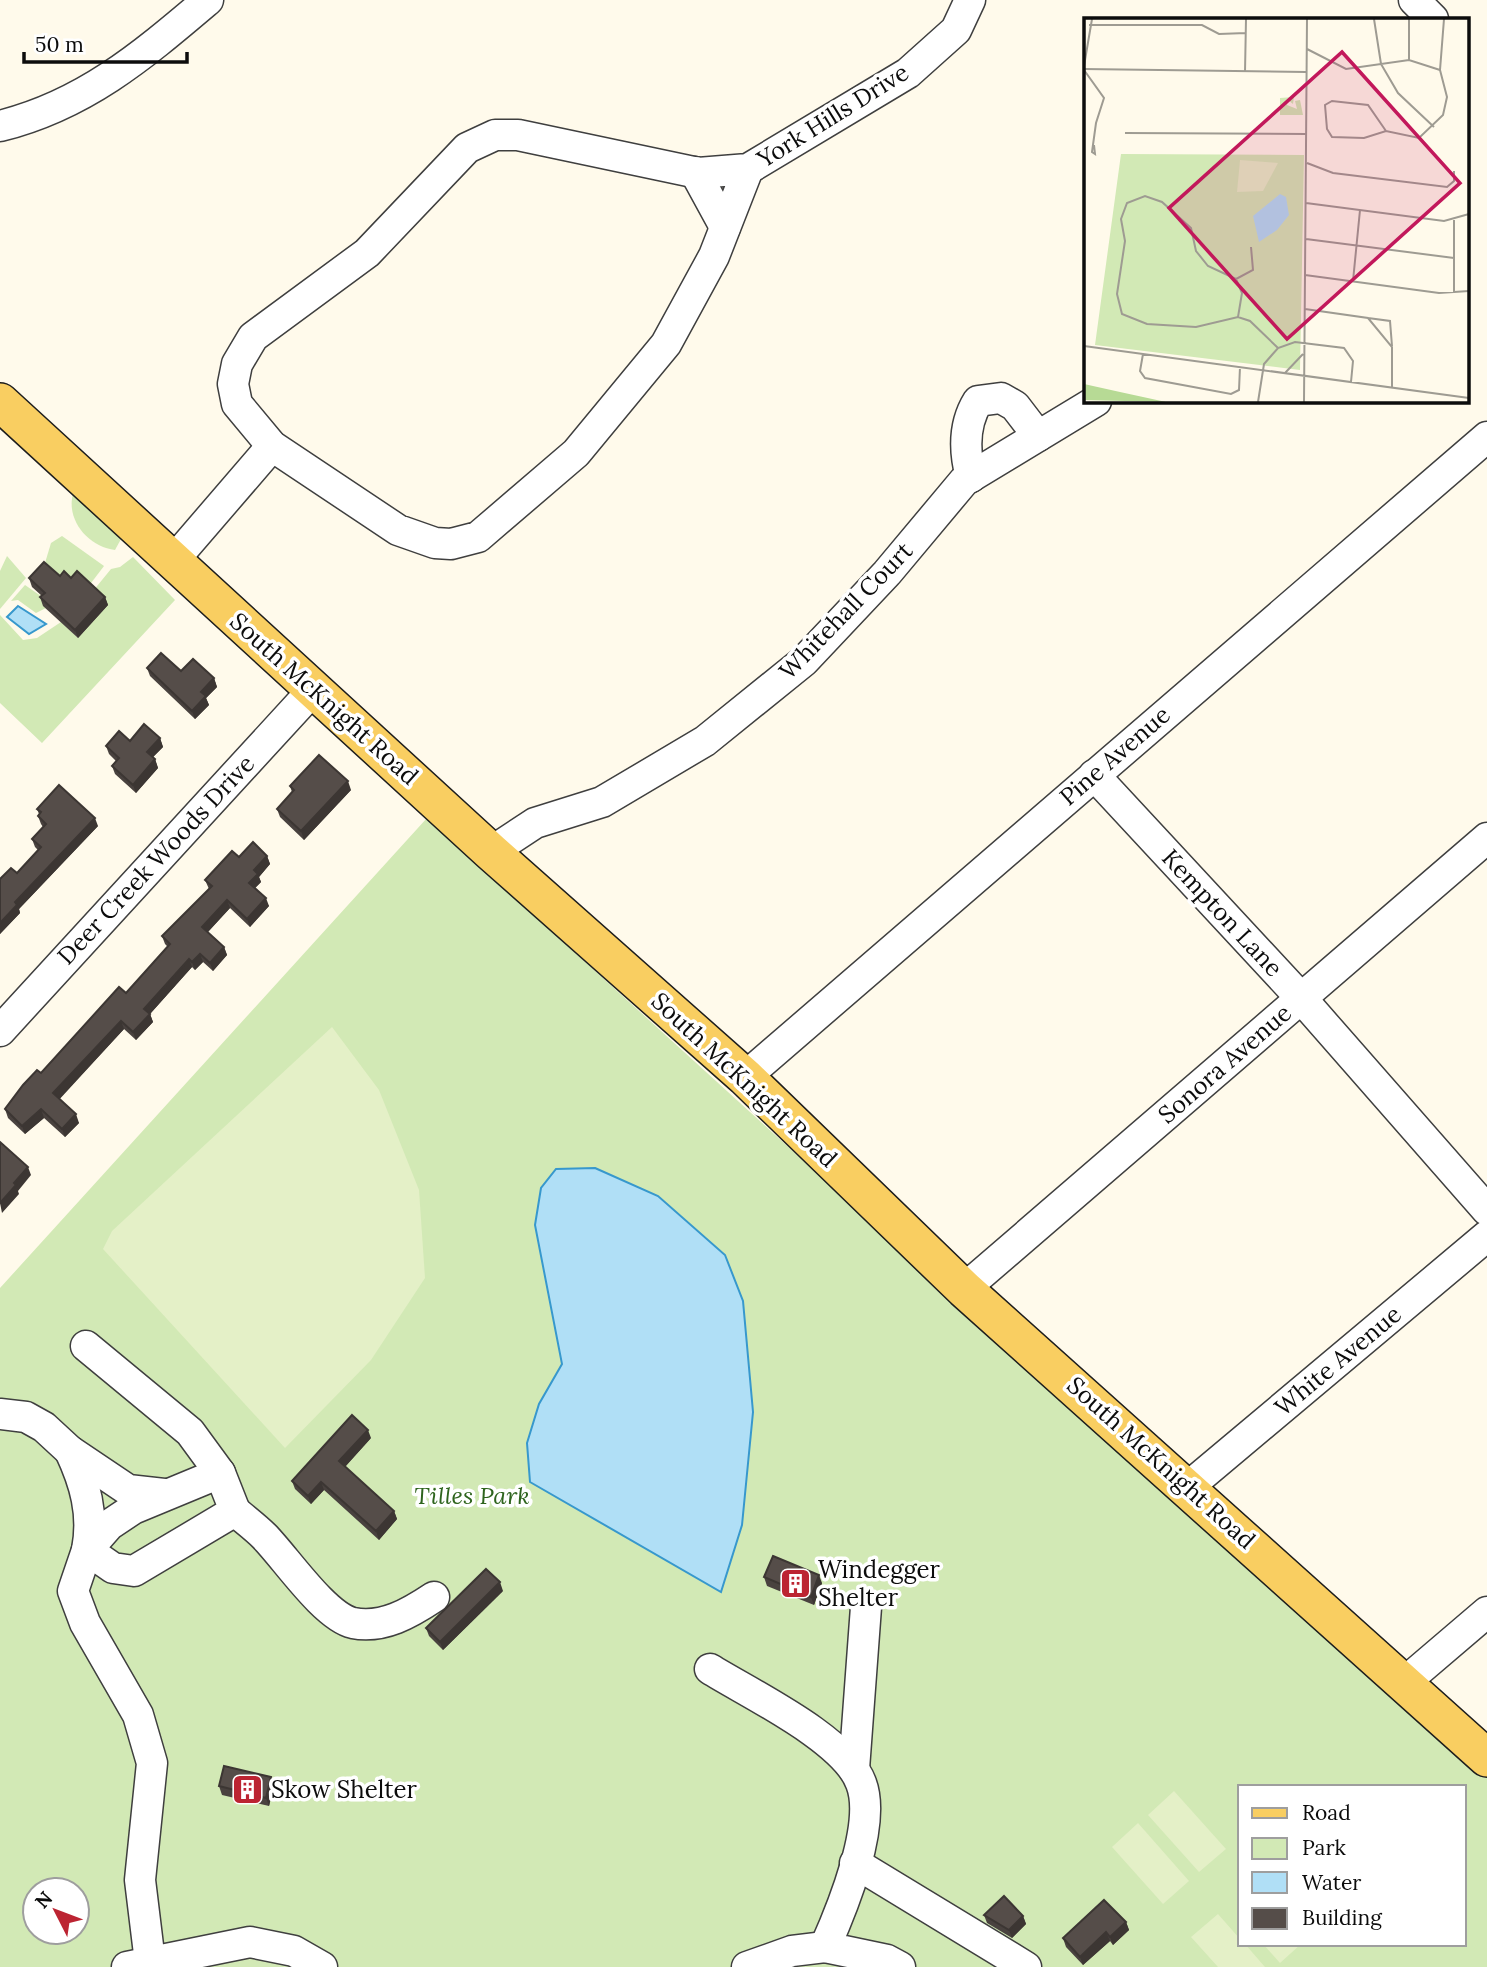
<svg xmlns="http://www.w3.org/2000/svg" width="1487" height="1967" viewBox="0 0 1487 1967" font-family="Lora,serif">
<style>
.green{fill:#d2e9b5;fill-rule:evenodd}
.pitch{fill:#e4f0c7}
.water{fill:#b0dff6;stroke:#3798cd;stroke-width:2}
.lines{fill:none;stroke-linecap:round;stroke-linejoin:round}
.minor-casing{stroke:#3f3f3f;stroke-width:33}
.major-casing{stroke:#1d1d1d;stroke-width:40}
.minor{stroke:#fff;stroke-width:30}
.major{stroke:#f9ce61;stroke-width:37}
.wall{fill:#49423f}
.shaded-wall{fill:#3c3633}
.building{fill:#554d49;stroke:#3c3633;stroke-width:2}
.labels{text-anchor:middle;stroke-width:7;stroke-linejoin:round;paint-order:stroke}
.street-label{font-size:24px;fill:#0c0c0c;stroke:#fff}
.park-label{font-size:24px;font-style:italic;fill:#2e641d;stroke:#fff}
.poi-label{font-size:24px;fill:#0c0c0c;stroke:#fff;text-anchor:start}
.inset-road{fill:none;stroke:#9e9b92;stroke-width:2}
.view{fill:#c2185b;fill-opacity:0.15;stroke:#c2185b;stroke-width:3.5}
.inset-edge{fill:none;stroke:#0c0c0c;stroke-width:3.5}
</style>
<rect width="100%" height="100%" fill="#fffaeb"/>
<!-- green -->
<g class="green">
<path d="M74 491 121 539 115 550C87 547 64 517 74 491Z"/>
<path d="M62 536 104 566 88 587 63 584 45 563 51 543Z"/>
<path d="M7 556 26 578 0 609V571Z"/>
<path d="M133 557 175 600 42 743 0 703V615L23 640 37 638 61 622 78 638 93 591 111 569 120 567Z"/>
<path d="M25 585 48 601 46 608 36 613 18 600 11 601Z"/>
<path d="M427 818 1050 1385 1487 1769V1967H0V1288ZM1240 1787H1464V1944H1240ZM35 1890H77V1932H35Z"/>
</g>
<!-- pitch -->
<g class="pitch">
<path d="M332 1027 379 1090 419 1190 425 1278 371 1360 285 1448 103 1249 112 1231Z"/>
<path d="M1174 1791 1226 1849 1199 1872 1148 1815Z"/>
<path d="M1138 1823 1189 1881 1163 1904 1112 1847Z"/>
<path d="M1218 1914 1240 1939V1944H1245L1265 1967H1218L1191 1937Z"/>
<path d="M1263 1944H1301L1280 1963Z"/>
</g>
<!-- water -->
<g class="water">
<path d="M18 606 46 624 29 634 7 617Z"/>
<path d="M595 1168 658 1196 725 1255 743 1301 753 1412 742 1525 721 1592 530 1482 527 1443 539 1404 562 1364 535 1225 541 1188 556 1169Z"/>
</g>
<g class="lines">
<defs>
<g id="minor">
<path d="M1414 0 1433 19"/>
<path d="M0 126C85 105 143 55 208 0"/>
<path d="M748 169 714 256 666 344 576 453 478 537 451 544 435 543 398 530 272 446 237 404 233 384 237 364 253 337 367 253 467 148 495 135H518L698 173 748 169 908 73 956 30 970 0"/>
<path d="M695 172 725 227"/>
<path d="M971 477C964 451 963 425 978 401L1001 398 1015 406 1038 436"/>
<path d="M173 561 272 446"/>
<path d="M1094 775 1301 998 1487 1210"/>
<path d="M491 852 535 823 602 802 705 741 804 661 887 573 964 481 1096 401"/>
<path d="M0 1031 313 690"/>
<path d="M745 1077 1487 437"/>
<path d="M964 1289 1487 838"/>
<path d="M86 1346 190 1432 220 1473 133 1509 109 1525 87 1550 73 1591 85 1623 138 1715 152 1763 140 1880 150 1962"/>
<path d="M0 1414 26 1417 44 1427 70 1451 128 1490 164 1494"/>
<path d="M70 1451C85 1483 94 1514 87 1550L113 1568 134 1571 235 1511 220 1473"/>
<path d="M1188 1487 1487 1236"/>
<path d="M235 1511C244 1519 255 1527 264 1536 285 1557 324 1616 353 1623 383 1629 410 1613 434 1597"/>
<path d="M710 1669C750 1694 845 1739 861 1783 877 1824 842 1909 825 1947L887 1960 900 1967"/>
<path d="M1405 1682 1487 1612"/>
<path d="M854 1769 866 1607"/>
<path d="M855 1863 1026 1967"/>
<path d="M127 1967 250 1942 294 1951 322 1967"/>
<path d="M747 1967 792 1951 825 1947"/>
</g>
<path id="major" d="M0 402 491 852 745 1077 964 1289 1487 1758"/>
</defs>
<!-- minor casing -->
<use href="#minor" class="minor-casing"/>
<!-- major casing -->
<use href="#major" class="major-casing"/>
<!-- minor -->
<use href="#minor" class="minor"/>
<!-- major -->
<use href="#major" class="major"/>
</g>
<!-- wall -->
<g class="wall">
<path d="M60 576 71 578 105 597 108 605 78 638 43 606 40 597 42 596 32 587 29 578Z"/>
<path d="M147 668 181 671 214 678 217 687 206 698 209 705 195 719 150 676Z"/>
<path d="M160 738 163 747 153 757 155 759 158 768 136 793 115 774 112 766 116 761 109 754 106 746 130 741Z"/>
<path d="M290 786 351 790 304 840 280 817 277 809 292 792Z"/>
<path d="M37 809 98 826 19 909 20 913 0 934V879L17 873 38 850 35 847 32 839 43 827 41 824 38 816 39 814Z"/>
<path d="M267 856 270 864 259 877 261 882 255 888 269 906 250 927 230 908 208 932 224 947 227 955 213 971 203 962 195 970 192 967 150 1014 153 1022 136 1040 124 1029 59 1099 79 1123 65 1137 44 1118 25 1134 8 1118 5 1109 41 1073 126 993 168 947 165 944 162 936 209 889 205 880 239 857Z"/>
<path d="M371 1438 345 1467 394 1511 397 1519 379 1540 324 1490 311 1504 295 1489 292 1481Z"/>
<path d="M764 1577 822 1583 814 1605 767 1586Z"/>
<path d="M503 1591 443 1650 429 1636 426 1628Z"/>
<path d="M274 1785 269 1806 222 1795 219 1786Z"/>
<path d="M984 1915 1023 1916 1026 1924 1012 1938 987 1923Z"/>
<path d="M1126 1922 1129 1930 1113 1945 1110 1941 1083 1965 1066 1947 1063 1938Z"/>
</g>
<!-- shaded-wall -->
<g class="shaded-wall">
<path d="M105 597 108 605 78 638 75 630Z"/>
<path d="M214 678 217 687 206 698 209 705 195 719 192 711 201 692Z"/>
<path d="M160 738 163 747 150 760 147 752Z"/>
<path d="M155 759 158 768 136 793 133 785Z"/>
<path d="M348 781 351 790 304 840 301 831Z"/>
<path d="M95 818 98 826 19 909 20 913 0 934V923L15 902Z"/>
<path d="M267 856 270 864 259 877 261 882 252 891 249 883 254 870Z"/>
<path d="M266 898 269 906 250 927 247 919Z"/>
<path d="M227 900 230 908 205 935 202 927Z"/>
<path d="M224 947 227 955 213 971 210 963Z"/>
<path d="M200 954 203 962 195 970 192 962Z"/>
<path d="M189 959 192 967 150 1014 153 1022 136 1040 133 1032 144 1009Z"/>
<path d="M121 1021 124 1029 57 1102 53 1093Z"/>
<path d="M41 1109 44 1118 25 1134 22 1126Z"/>
<path d="M76 1114 79 1123 65 1137 62 1129Z"/>
<path d="M28 1167 31 1175 18 1191 19 1194 2 1213 0 1203 14 1183Z"/>
<path d="M368 1430 371 1438 342 1470 339 1461Z"/>
<path d="M321 1482 324 1490 311 1504 308 1496Z"/>
<path d="M394 1511 397 1519 379 1540 376 1531Z"/>
<path d="M819 1575 822 1583 814 1605 811 1597Z"/>
<path d="M500 1582 503 1591 443 1650 440 1642Z"/>
<path d="M271 1777 274 1785 269 1806 266 1798Z"/>
<path d="M1023 1916 1026 1924 1012 1938 1009 1930Z"/>
<path d="M1126 1922 1129 1930 1113 1945 1110 1937Z"/>
<path d="M1106 1932 1110 1941 1083 1965 1080 1957Z"/>
</g>
<!-- building -->
<g class="building">
<path d="M44 562 60 576 64 571 71 578 77 571 105 597 75 630 40 597 45 593 29 578Z"/>
<path d="M161 653 181 671 193 659 214 678 201 692 206 696 192 711 147 668Z"/>
<path d="M144 724 160 738 147 752 155 759 133 785 112 766 119 758 106 746 119 731 130 741Z"/>
<path d="M319 755 348 781 301 831 277 809 294 790 290 786Z"/>
<path d="M59 785 95 818 15 902 17 905 0 923V879L11 868 17 873 41 847 32 839 46 824 38 816 41 812 37 809Z"/>
<path d="M253 842 267 856 254 870 258 874 249 883 266 898 247 919 227 900 202 927 224 947 210 963 200 954 192 962 189 959 144 1009 150 1014 133 1032 121 1021 53 1093 76 1114 62 1129 41 1109 22 1126 5 1109 23 1085 37 1070 41 1073 119 987 126 993 170 944 162 936 212 886 205 880 232 851 239 857Z"/>
<path d="M0 1142 28 1167 14 1183 16 1185 0 1203Z"/>
<path d="M352 1415 368 1430 339 1461 394 1511 376 1531 321 1482 308 1496 292 1481Z"/>
<path d="M773 1556 819 1575 811 1597 764 1577Z"/>
<path d="M486 1569 500 1582 440 1642 426 1628Z"/>
<path d="M224 1766 271 1777 266 1798 219 1786Z"/>
<path d="M1004 1896 1023 1916 1009 1930 984 1915Z"/>
<path d="M1104 1900 1126 1922 1110 1937 1106 1932 1080 1957 1063 1938Z"/>
</g>
<!-- icons -->
<defs>
<symbol id="building-square" viewBox="-11 -11 22 22"><rect x="-9" y="-9" width="18" height="18" rx="4" fill="#bc2432" stroke="#fff"/><path d="M-4-6H4V6H1V3H-1V6H-4ZM-2.5-4.3h1.7v1.8h-1.7ZM.8-4.3h1.7v1.8H.8ZM-2.5-1h1.7V.8h-1.7ZM.8-1h1.7V.8H.8Z" fill="#fff"/></symbol>
</defs>
<g fill-rule="evenodd">
<use href="#building-square" x="778" y="1566" width="35" height="35"/>
<use href="#building-square" x="230" y="1772" width="35" height="35"/>
</g>
<g class="labels">
<!-- street labels -->
<g class="street-label">
<text transform="translate(833 116) rotate(-32)" y="8">York Hills Drive</text>
<text transform="translate(846 611) rotate(-46)" y="8">Whitehall Court</text>
<text transform="translate(324 699) rotate(42)" y="8">South McKnight Road</text>
<text transform="translate(1115 756) rotate(-41)" y="8">Pine Avenue</text>
<text transform="translate(156 860) rotate(-47)" y="8">Deer Creek Woods Drive</text>
<text transform="translate(1222 913) rotate(47)" y="8">Kempton Lane</text>
<text transform="translate(1225 1064) rotate(-41)" y="8">Sonora Avenue</text>
<text transform="translate(744 1080) rotate(43)" y="8">South McKnight Road</text>
<text transform="translate(1338 1361) rotate(-40)" y="8">White Avenue</text>
<text transform="translate(1161 1463) rotate(42)" y="8">South McKnight Road</text>
</g>
<!-- park labels -->
<g class="park-label">
<text x="472" y="1504">Tilles Park</text>
</g>
<!-- poi labels -->
<g class="poi-label">
<text x="818" y="1578">Windegger<tspan x="818" dy="28">Shelter</tspan></text>
<text x="271" y="1798">Skow Shelter</text>
</g>
</g>
<!-- overview -->
<g transform="translate(1084 18)">
<rect width="385" height="385" fill="#fffaeb"/>
<path d="M210 79 209 86 204 82 203 87 213 91 211 83 216 82 219 97H196V80ZM37 136 220 137 216 352 11 327Z" fill="#d2e9b5"/>
<path d="M0 366 36 374 82 384 0 382Z" fill="#b7da95"/>
<path d="M156 142 194 145 179 173 153 174Z" fill="#e4f0c7"/>
<path d="M196 176 202 179 205 197 193 212 175 224 169 198Z" fill="#b0dff6"/>
<path class="inset-road" d="M290 1 297 46 314 75 350 109M5 7H118L135 16 162 15M223 31 262 51 325 42 356 52M325 42V1M0 48 8 1M0 51 222 54M0 52 20 80 12 105 8 134 11 136 10 127M356 52 360 1M161 54 162 1M302 113 284 87 248 83 241 87 243 111 248 119 280 120 302 113 335 120 359 97 363 79 356 52M41 115 222 116M223 145 249 155 363 169 370 163V153M222 185 360 203 385 196M222 221 370 240M221 257 355 275 385 273M152 261 124 248 112 233 107 210 78 184 61 178 43 185 37 201 41 223 33 276 38 296 63 306 112 309 154 299 166 303 194 330M269 263 276 192M370 275V202M221 291 284 300 308 329V370M154 299 158 275 152 261 169 252 167 229M284 300 306 303 308 328M0 328 385 380M59 336 56 353 61 360 147 376 155 372 156 349M201 355 219 336M174 384 180 346 194 330 211 324 260 330 269 343 267 364M220 384 223 1"/>
<path class="view" d="M258 34 376 165 203 321 85 190Z"/>
<rect width="385" height="385" class="inset-edge"/>
</g>
<!-- legend -->
<rect x="1238" y="1785" width="228" height="161" fill="#ffffff" stroke="#9e9e9e" stroke-width="2"/>
<rect x="1252" y="1808" width="35" height="10" fill="#f9ce61" stroke="#9e9e9e" stroke-width="2"/>
<text x="1302" y="1820" font-size="21" fill="#0c0c0c">Road</text>
<rect x="1252" y="1838" width="35" height="21" fill="#d2e9b5" stroke="#9e9e9e" stroke-width="2"/>
<text x="1302" y="1855" font-size="21" fill="#0c0c0c">Park</text>
<rect x="1252" y="1872" width="35" height="21" fill="#b0dff6" stroke="#9e9e9e" stroke-width="2"/>
<text x="1302" y="1890" font-size="21" fill="#0c0c0c">Water</text>
<rect x="1252" y="1908" width="35" height="21" fill="#554d49" stroke="#9e9e9e" stroke-width="2"/>
<text x="1302" y="1925" font-size="21" fill="#0c0c0c">Building</text>
<!-- north arrow -->
<g transform="translate(56 1911) rotate(312)"><circle r="33" fill="#ffffff" stroke="#9e9e9e" stroke-width="2"/>
<path d="M0-5L12 26L0 18L-12 26Z" fill="#bc2432"/>
<text y="-10" font-size="19" font-weight="bold" text-anchor="middle" fill="#0c0c0c">N</text>
</g>
<!-- scale -->
<path d="M24 52v10h163v-10" fill="none" stroke="#0c0c0c" stroke-width="3.5"/>
<text x="35" y="52" font-size="21" fill="#0c0c0c" stroke="#ffffff" stroke-width="5" paint-order="stroke">50 m</text>
</svg>
